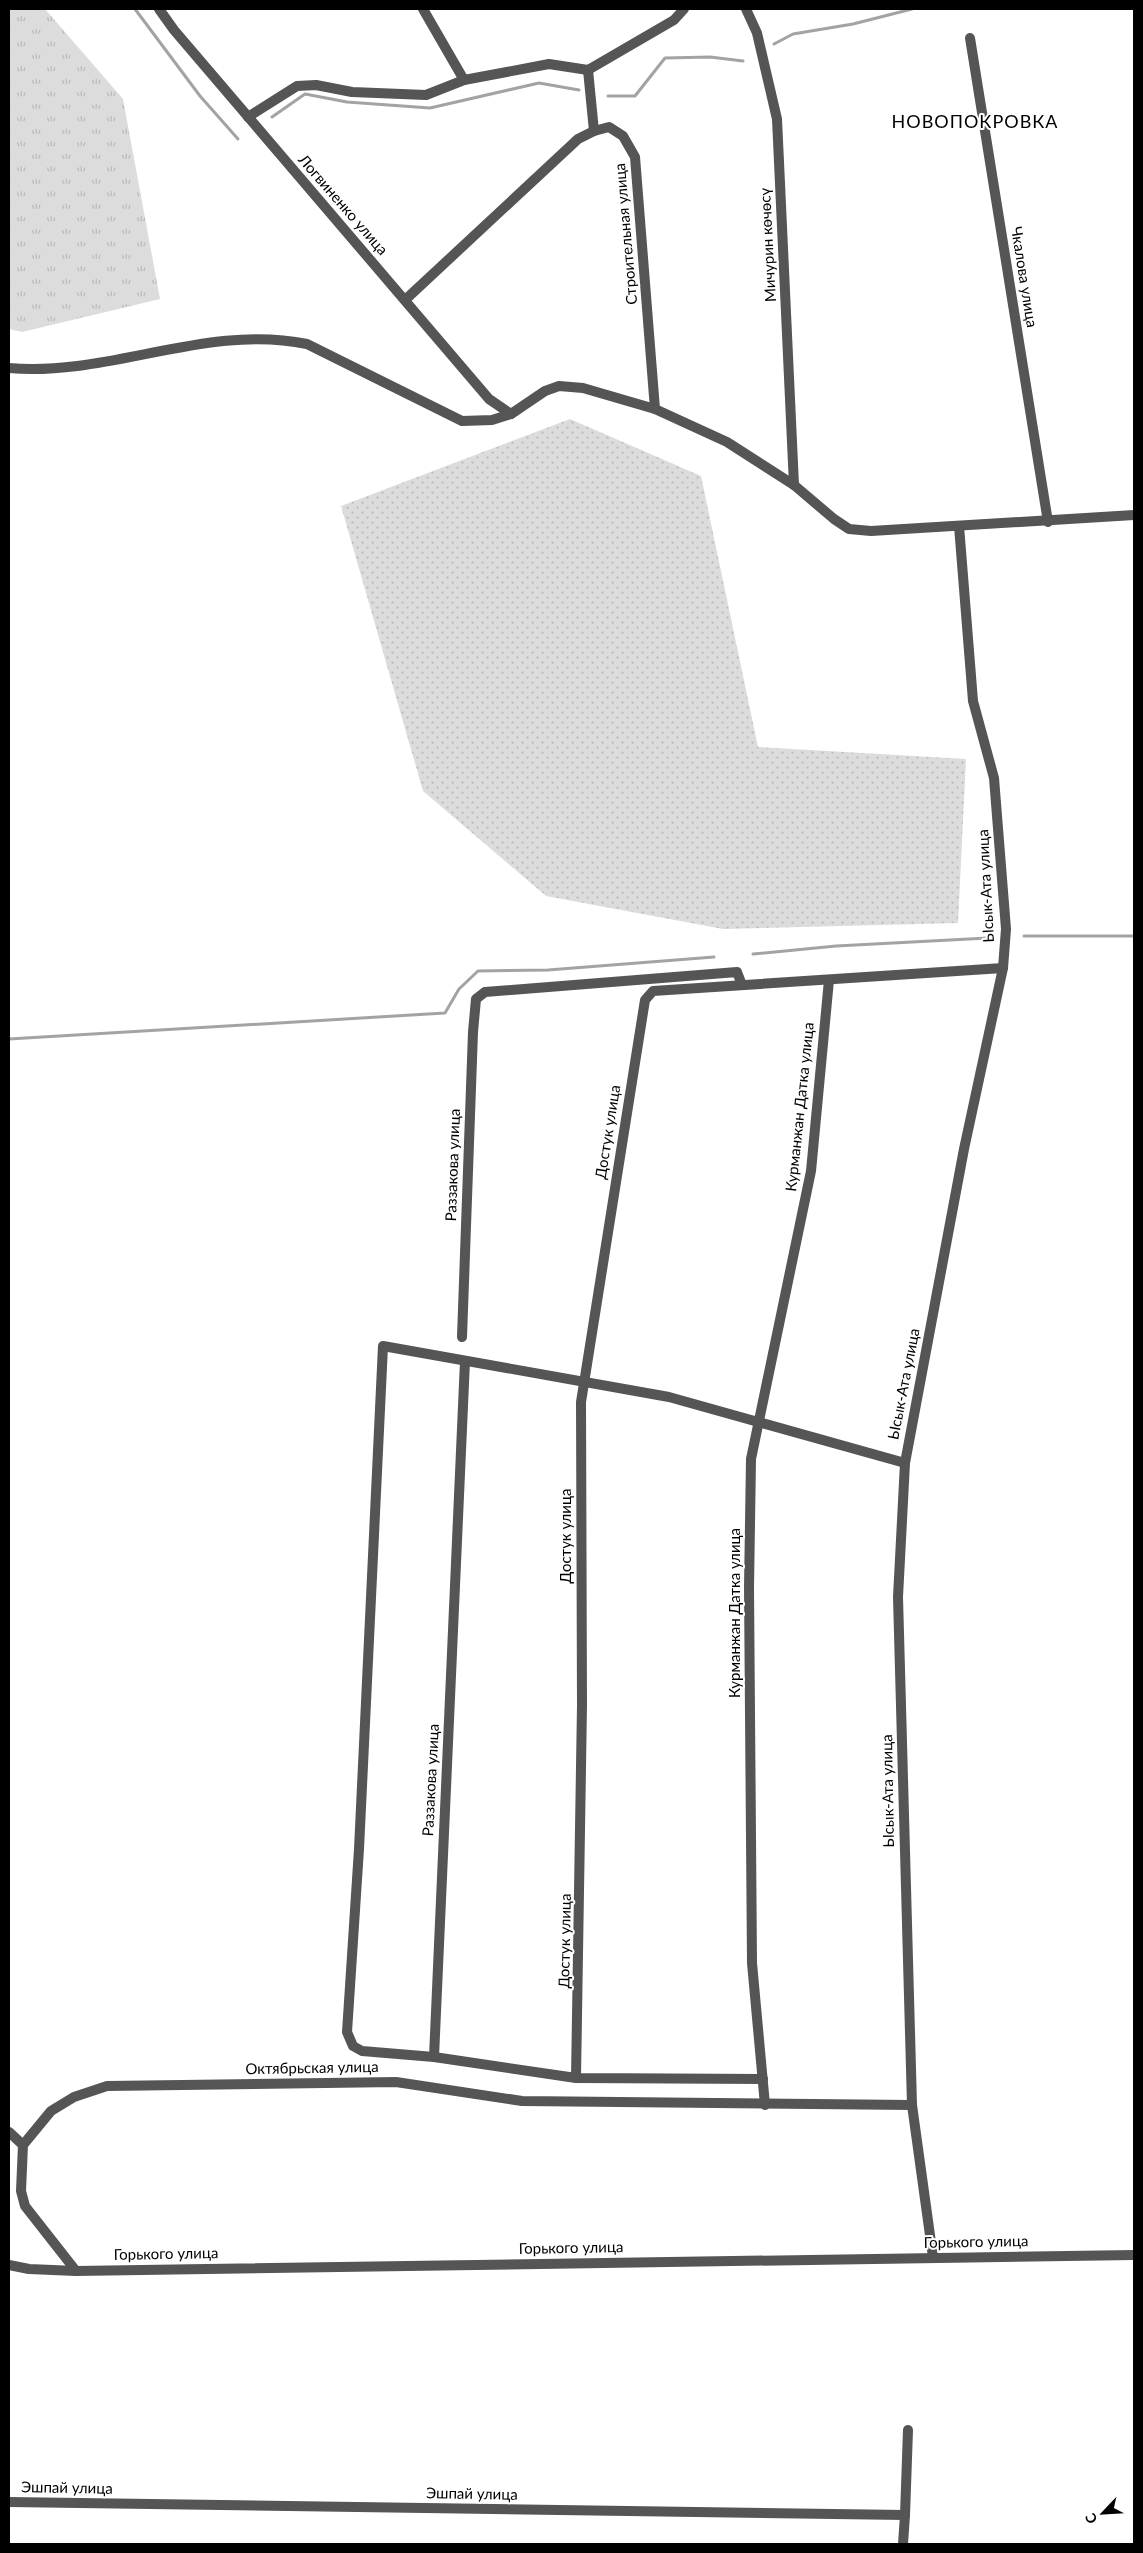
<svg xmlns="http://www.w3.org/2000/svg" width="1143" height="2553" viewBox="0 0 1143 2553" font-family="Lato,sans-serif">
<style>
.grass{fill:url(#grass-tufts)}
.park{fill:url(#park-dots)}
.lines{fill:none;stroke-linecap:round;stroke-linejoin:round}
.stream{stroke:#a3a3a3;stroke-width:3}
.minor{stroke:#555;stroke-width:10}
.labels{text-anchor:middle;stroke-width:4;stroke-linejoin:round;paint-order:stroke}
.street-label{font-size:15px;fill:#000;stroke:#fff}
.quarter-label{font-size:18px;letter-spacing:1px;fill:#000;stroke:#fff}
</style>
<defs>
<pattern id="grass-tufts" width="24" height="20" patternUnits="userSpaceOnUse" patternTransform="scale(1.25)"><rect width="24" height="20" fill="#dcdcdc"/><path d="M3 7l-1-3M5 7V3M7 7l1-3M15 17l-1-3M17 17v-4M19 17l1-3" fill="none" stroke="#bbb"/></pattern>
<pattern id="park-dots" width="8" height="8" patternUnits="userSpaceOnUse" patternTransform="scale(1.25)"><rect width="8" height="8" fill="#dcdcdc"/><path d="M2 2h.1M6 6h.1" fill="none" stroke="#bbb" stroke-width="1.8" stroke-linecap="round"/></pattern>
</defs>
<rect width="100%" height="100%" fill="#fff"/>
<!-- grass -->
<path class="grass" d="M9 9H45L123 99 160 299 22 332 9 329Z"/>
<!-- park -->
<path class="park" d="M570 419 701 476 758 747 966 759 958 923 723 929 546 896 423 791 341 506Z"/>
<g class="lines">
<!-- stream -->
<g class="stream">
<path d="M135 9 200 96 238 139"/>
<path d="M774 44 793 34 853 24 912 9"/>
<path d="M608 96H635L665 58 710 57 743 61"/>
<path d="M272 117 305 94 347 102 430 108 539 83 579 90"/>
<path d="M1024 936H1134"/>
<path d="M753 954 836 946 988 938"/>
<path d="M9 1039 445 1013 459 989 478 971 548 970 714 957"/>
</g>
<!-- minor -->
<g class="minor">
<path d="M159 9 174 30 489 399 511 414"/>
<path d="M746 9 757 33 777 119 794 485"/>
<path d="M970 38 1048 522"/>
<path d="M588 70 594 131"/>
<path d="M464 80 549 64 588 70 674 20 684 9"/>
<path d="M248 117 297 86 316 85 352 92 426 95 464 80 423 9"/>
<path d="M405 300 578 139 594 131 609 127 623 136 635 157 655 409"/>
<path d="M9 368C109 377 207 323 307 344L462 421 492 420 511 414 545 391 559 386 583 388 655 409 727 442 794 485 834 519 849 529 871 531 1134 515"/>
<path d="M462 1337 473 1032 476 999 485 992 737 972 742 985"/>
<path d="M465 1361 434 2057 576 2078 763 2079"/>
<path d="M434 2057 362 2051 353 2046 347 2032 359 1849 383 1346 669 1397 905 1463"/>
<path d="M576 2078 582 1705 581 1402 645 1000 653 991 1003 968"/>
<path d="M765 2105 752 1963 749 1588 751 1459 811 1171 829 980"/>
<path d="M9 2132 23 2145"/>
<path d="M933 2257 912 2105 898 1597 905 1463 964 1149 1003 968 1006 929 994 778 973 701 959 526"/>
<path d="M9 2265 29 2269 76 2271 1134 2255"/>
<path d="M76 2271 25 2206 21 2191 23 2145 51 2111 74 2097 107 2086 396 2082 522 2101 912 2105"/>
<path d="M9 2502 905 2515 903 2544"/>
<path d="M905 2515 908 2430"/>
</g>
</g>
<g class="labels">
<!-- street labels -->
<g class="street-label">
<text transform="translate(343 205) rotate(49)" y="5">Логвиненко улица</text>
<text transform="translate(626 234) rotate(-95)" y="5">Строительная улица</text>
<text transform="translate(768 245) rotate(-93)" y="5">Мичурин көчөсү</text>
<text transform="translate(1024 277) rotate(81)" y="5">Чкалова улица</text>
<text transform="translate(986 886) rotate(-93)" y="5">Ысык-Ата улица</text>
<text transform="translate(800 1107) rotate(-84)" y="5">Курманжан Датка улица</text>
<text transform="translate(608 1132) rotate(-81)" y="5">Достук улица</text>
<text transform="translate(453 1165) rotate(-88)" y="5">Раззакова улица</text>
<text transform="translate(904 1384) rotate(-79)" y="5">Ысык-Ата улица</text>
<text transform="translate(566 1536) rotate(-90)" y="5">Достук улица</text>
<text transform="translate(735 1613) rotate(-90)" y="5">Курманжан Датка улица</text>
<text transform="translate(431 1780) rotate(-87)" y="5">Раззакова улица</text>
<text transform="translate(888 1791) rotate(-91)" y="5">Ысык-Ата улица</text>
<text transform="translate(565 1941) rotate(-89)" y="5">Достук улица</text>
<text transform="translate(312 2068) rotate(-1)" y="5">Октябрьская улица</text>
<text transform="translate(976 2242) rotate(-1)" y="5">Горького улица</text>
<text transform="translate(571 2248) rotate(-1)" y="5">Горького улица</text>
<text transform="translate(166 2254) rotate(-1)" y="5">Горького улица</text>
<text transform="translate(67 2488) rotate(1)" y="5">Эшпай улица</text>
<text transform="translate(472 2494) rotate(1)" y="5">Эшпай улица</text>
</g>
<!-- quarter labels -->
<g class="quarter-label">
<text x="975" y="128">НОВОПОКРОВКА</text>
</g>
</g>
<!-- border -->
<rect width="1143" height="2553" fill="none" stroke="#000000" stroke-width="20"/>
<!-- north arrow -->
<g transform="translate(1103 2513) rotate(245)" stroke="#ffffff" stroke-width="4" paint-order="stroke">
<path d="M0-4L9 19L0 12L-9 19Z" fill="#000000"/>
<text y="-8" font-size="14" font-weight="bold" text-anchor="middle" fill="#000000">С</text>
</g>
</svg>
